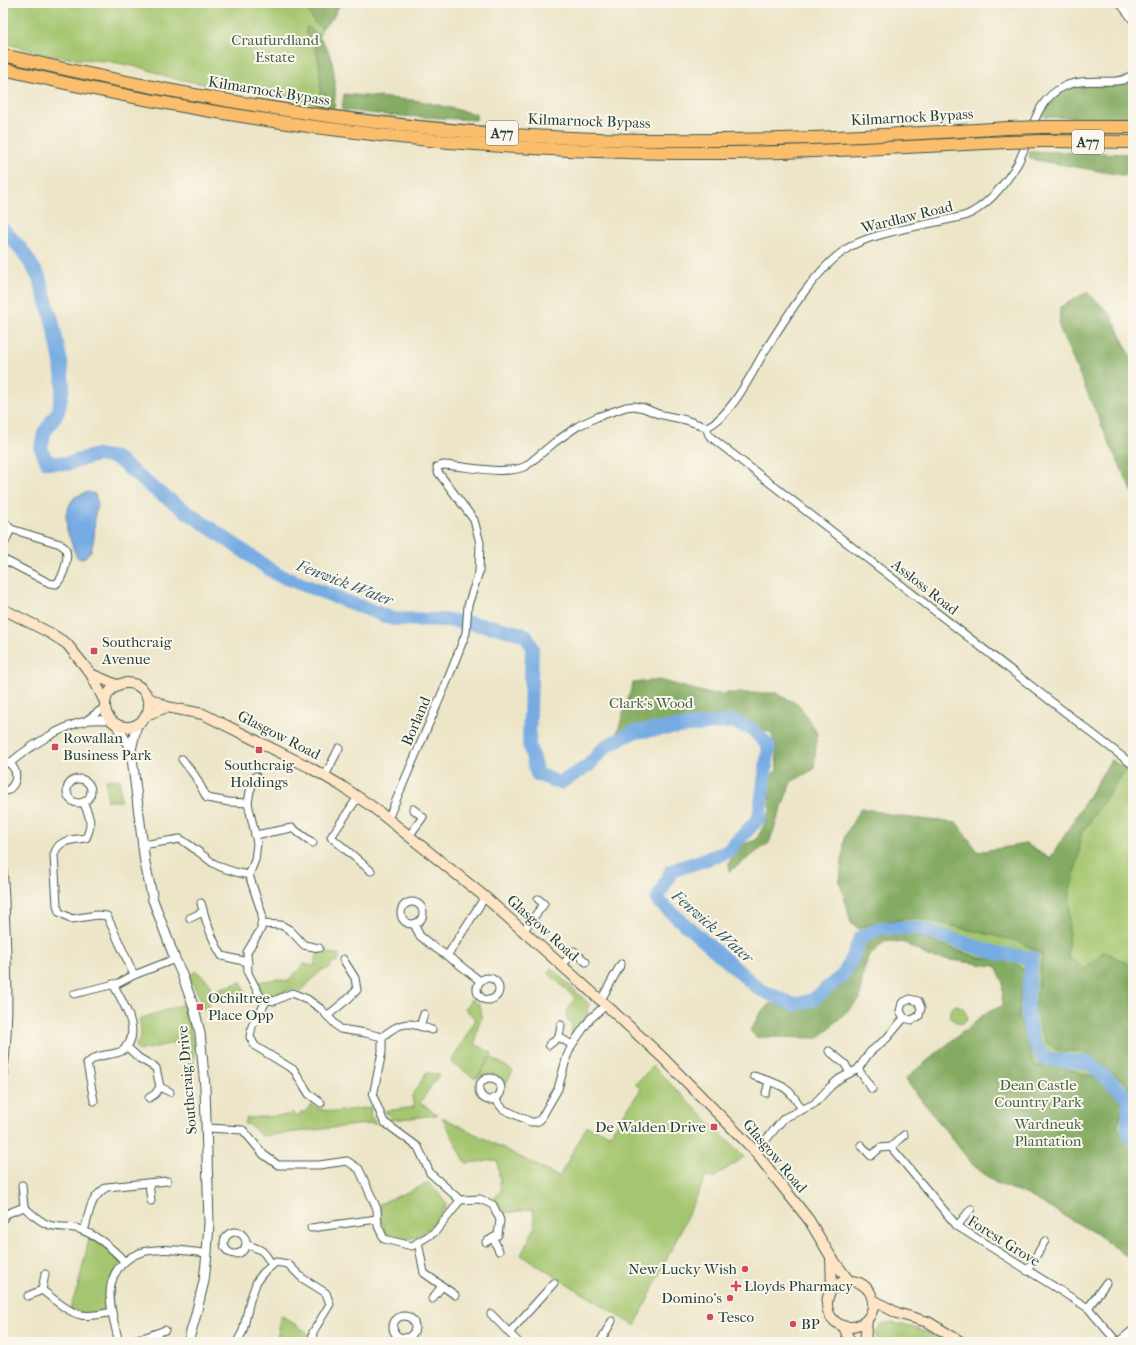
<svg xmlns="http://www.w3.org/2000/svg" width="1136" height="1345" viewBox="0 0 1136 1345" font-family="'IM FELL French Canon',serif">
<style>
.green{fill:#a5c66f;stroke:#628252}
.forest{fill:#84ab62;stroke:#52744b}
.water{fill:#76abe3;stroke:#4a748c}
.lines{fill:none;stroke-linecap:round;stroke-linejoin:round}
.river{stroke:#76abe3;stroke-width:14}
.minor-casing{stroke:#3e564a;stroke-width:9}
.tertiary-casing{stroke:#3e564a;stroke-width:11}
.secondary-casing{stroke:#3e564a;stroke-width:12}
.trunk-casing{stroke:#3e564a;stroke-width:14}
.minor{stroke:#fff;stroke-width:7}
.tertiary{stroke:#fff;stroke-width:9}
.secondary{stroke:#fde5c5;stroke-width:10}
.trunk{stroke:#fabe6d;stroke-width:12}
.trunk-bridge-casing{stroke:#3e564a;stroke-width:14;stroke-linecap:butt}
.trunk-bridge{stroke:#fabe6d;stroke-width:12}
.poi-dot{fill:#d1495b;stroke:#fbf7ec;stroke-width:1.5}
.labels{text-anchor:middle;stroke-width:4;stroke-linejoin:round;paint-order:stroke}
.shield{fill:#fbf7ec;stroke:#61756b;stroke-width:1}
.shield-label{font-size:14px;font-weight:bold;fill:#1f3d34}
.park-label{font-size:15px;fill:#405f43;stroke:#fbf7ec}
.street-label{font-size:15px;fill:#1f3d34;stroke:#fbf7ec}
.poi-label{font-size:15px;fill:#1f3d34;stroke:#fbf7ec;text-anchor:start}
.water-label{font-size:16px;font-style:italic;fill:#395e69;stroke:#fbf7ec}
</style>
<rect width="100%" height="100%" fill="#fbf7ec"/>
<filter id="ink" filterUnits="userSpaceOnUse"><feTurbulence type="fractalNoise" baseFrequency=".025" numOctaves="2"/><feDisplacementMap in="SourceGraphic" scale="8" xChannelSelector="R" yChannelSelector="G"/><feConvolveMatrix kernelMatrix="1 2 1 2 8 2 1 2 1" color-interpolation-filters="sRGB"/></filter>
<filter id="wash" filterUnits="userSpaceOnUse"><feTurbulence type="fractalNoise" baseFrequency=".012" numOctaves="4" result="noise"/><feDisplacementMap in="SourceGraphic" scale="16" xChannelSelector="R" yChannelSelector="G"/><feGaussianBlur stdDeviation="0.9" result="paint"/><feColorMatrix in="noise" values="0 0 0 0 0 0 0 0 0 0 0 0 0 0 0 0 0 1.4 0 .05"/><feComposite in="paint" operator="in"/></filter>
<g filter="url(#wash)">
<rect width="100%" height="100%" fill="#ece5c7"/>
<!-- green -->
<g class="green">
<path d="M3 3H336L339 6 332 19 322 28 319 37 332 61 335 91 334 108 267 93 219 87 172 78 143 68 107 61 76 59 49 55 3 43Z"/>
<path d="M1111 760 1133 774V1261L1100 1236 1028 1195 996 1183 973 1165 905 1079 986 1013 1002 1006 1003 982 996 966 929 957 905 943 886 940 876 950 866 941 858 928 851 923 840 881 845 836 861 808 901 817 957 823 978 852 1026 844 1050 859Z"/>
<path d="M120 779 121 801H107L106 780Z"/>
<path d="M318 953 339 954V961L332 963 330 968 322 970 300 991 289 990 275 995 265 996 262 993 257 982 277 979 288 981 304 964 314 966Z"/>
<path d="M551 968 589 1004 587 1010 588 1015 571 1036 572 1024 567 1019V1011L575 998 548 973Z"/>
<path d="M196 971 208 981 212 991 241 982 247 997 218 994 204 1011 199 995 194 987 189 976Z"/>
<path d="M471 999 480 1005C484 1021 479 1018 477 1031 476 1036 476 1041 476 1045L492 1053 476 1079 451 1062 476 1019 465 1009Z"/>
<path d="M184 1004C190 1026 195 1041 193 1064L190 1065 185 1040 139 1051 136 1049V1044C143 1038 141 1028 139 1019Z"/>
<path d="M957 1005 963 1008 968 1018 962 1024 957 1022 951 1017V1009L954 1006Z"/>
<path d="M491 1057 513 1071 505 1085C498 1074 491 1070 479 1078L478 1077Z"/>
<path d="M653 1066 744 1157 713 1178 706 1177 635 1326 521 1255 535 1227 533 1209 504 1213 494 1198 501 1192 500 1180 497 1160 466 1163 442 1117 559 1177 587 1126 610 1134 641 1089 635 1084Z"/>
<path d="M426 1073 439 1074 420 1103 438 1115 392 1120 385 1111 414 1107 412 1096Z"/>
<path d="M311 1105 320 1109 333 1112 371 1107 370 1115 376 1123 261 1136 250 1125 244 1124 247 1118 290 1115 291 1112 298 1117 302 1112 304 1113Z"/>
<path d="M429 1183C435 1191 443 1196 447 1205 437 1221 419 1244 397 1239 394 1238 389 1235 386 1233L382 1223 379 1204Z"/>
<path d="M90 1235 123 1261 115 1272 111 1311 87 1315 70 1309 78 1286Z"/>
<path d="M281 1315 307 1332 306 1342H277Z"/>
<path d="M884 1323C905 1323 928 1332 946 1342H878L876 1330 880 1326Z"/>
</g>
<!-- forest -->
<g class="forest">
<path d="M304 3H336L339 6 332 19 322 28 315 23Z"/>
<path d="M308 27C335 45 337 79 334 108L319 106C321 86 322 65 314 46 312 40 307 35 305 29Z"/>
<path d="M1133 75V118L1046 117 1037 114 1038 111 1066 86 1108 82Z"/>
<path d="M344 94 421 101 476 114V120L386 115 342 110Z"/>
<path d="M1029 151 1133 154V177L1030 159Z"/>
<path d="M1087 292 1111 315 1133 362V493L1110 445 1059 327 1060 307Z"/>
<path d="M660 680 710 694 731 693H776L799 705 817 733 814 769 791 782 769 843 730 871 729 863 738 846 756 840 765 823 770 810 768 779 777 770 776 746 771 733 738 719 709 716 674 724 639 725 617 733 633 683Z"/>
<path d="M1111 760 1126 769 1081 834 1079 854 1070 891 1068 957 1085 969 1104 951 1132 966 1133 965V1095L1126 1083 1081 1051 1060 1052 1046 1042 1039 1026 1035 1009 1042 955 1021 942 918 918 879 922 858 928 851 923 840 881 845 836 861 808 901 817 957 823 978 852 1026 844 1050 859Z"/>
<path d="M912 934 979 958 1014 961 1023 970 1025 978 1020 996 1019 1017 1035 1066 1054 1065 1098 1078 1124 1103 1117 1127 1133 1149V1261L1100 1236 1028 1195 996 1183 973 1165 905 1079 986 1013 1002 1006 1003 982 996 966 929 957 905 943 886 940 868 957 863 974 860 999 819 1038 756 1037 750 1031 760 1013 770 1003C779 1007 796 1010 806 1009 815 1007 848 982 852 974 858 965 858 947 867 941 880 932 897 935 912 934Z"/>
</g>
<!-- water -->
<path class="water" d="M87 492 95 494 98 504 95 514 94 538 91 551 85 557 80 559 76 556 67 530 66 514 71 502 75 497Z"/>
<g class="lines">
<!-- river -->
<path class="river" d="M3 229 22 250 39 277 52 320 61 362 63 387 58 412 44 433 41 449 47 462 67 464 96 455 116 458 154 489 278 575 393 619 447 620 495 627 526 635 532 648 529 744 537 774 560 783 588 766 606 746 634 732 732 721 753 730 769 746 759 818 727 852 671 871 657 900 759 989 794 1005 813 1000 843 975 852 959 860 938 880 928H917L996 953 1032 958C1028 992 1020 1031 1045 1059L1089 1063 1129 1098 1128 1132 1133 1140"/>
</g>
</g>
<g filter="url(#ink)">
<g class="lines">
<defs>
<g id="minor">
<path d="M1120 3 1133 20"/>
<path d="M706 427C729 419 751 375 763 354 784 321 813 272 845 250 861 239 880 235 899 230 921 225 943 221 964 216 976 212 985 204 994 195 1003 185 1011 175 1018 163 1032 136 1033 100 1065 86 1080 79 1100 82 1116 81L1123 80 1133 75"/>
<path d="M706 427 709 435 712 438 1133 765"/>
<path d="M3 520 11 529 60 544C61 545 64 547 65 548 70 556 63 579 56 584L49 583 3 559"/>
<path d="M3 546 11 529"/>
<path d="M87 720 105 707"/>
<path d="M182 759 195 776 207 798 229 802 248 803"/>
<path d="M3 761C21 765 19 788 3 792"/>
<path d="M10 763C29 747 61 726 86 721 94 719 103 720 111 720"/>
<path d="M325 776 339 748"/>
<circle cx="79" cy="791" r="12"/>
<path d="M358 797 331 837 371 871"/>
<path d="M83 802C90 816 93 824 86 838 72 840 58 839 54 855L57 905 59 912 72 919 97 915 107 916 134 975"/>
<path d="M388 819 446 684 466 633 468 605 479 572 480 543 474 520 438 472 437 467 443 465C467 466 505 476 526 466L555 442 578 426 597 417 626 407 634 406 644 408 658 414 686 420 706 427"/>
<path d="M255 835 292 828 313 843"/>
<path d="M409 836 423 817 413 809"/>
<path d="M142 845 180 839C192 846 202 855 213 863 223 869 238 873 249 875L262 914 261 929 247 952 248 973 261 998 274 1001 292 993 307 999 321 1009 340 1029 366 1033 382 1037V1052L373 1096 384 1122 418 1147 430 1173 460 1200 453 1210 435 1232 412 1246 384 1239 378 1226 377 1209 359 1169 347 1161 319 1165H278L264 1155 243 1130 207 1128"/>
<path d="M3 868C5 888 5 908 6 928 8 978 10 1028 3 1077"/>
<path d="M249 875 255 860 257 843 248 803 250 791 256 776"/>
<circle cx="412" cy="913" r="11"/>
<path d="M201 903C206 922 212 940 222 956L248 962"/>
<path d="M190 918 203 912"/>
<path d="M261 924 281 925 290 930 304 945 319 948"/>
<path d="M414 924 420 936 431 945 456 962 480 981"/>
<path d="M523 931 544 904 538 899"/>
<path d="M447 956 485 897"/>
<path d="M562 966 574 951 586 962"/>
<circle cx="488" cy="989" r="11"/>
<path d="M74 994 119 983 134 975 175 959"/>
<path d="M267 1000 252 1026 250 1037 255 1046 294 1070 309 1094 321 1103"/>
<path d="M601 1000 621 964"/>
<path d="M327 1016 349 998 357 990 355 978 343 959"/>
<path d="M420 1026 424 1014"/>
<path d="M382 1037C402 1020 409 1022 432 1030"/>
<path d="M559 1037 561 1025"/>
<path d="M549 1045 559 1037 572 1045"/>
<path d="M126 1046 139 1058 156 1068 160 1087 170 1092"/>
<path d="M829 1051 845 1064 850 1073"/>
<path d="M858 1069 872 1089"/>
<path d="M754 1076C780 1085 788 1084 802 1110"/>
<circle cx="490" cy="1089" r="11"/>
<path d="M766 1093 769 1081"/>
<path d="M149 1098 155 1094 160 1087"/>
<path d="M494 1098 503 1109 531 1122H536L540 1120 558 1089 567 1056 572 1045 590 1019 606 1005"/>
<path d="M94 1101 87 1063C90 1062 92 1059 95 1058 103 1054 114 1055 122 1051 145 1035 122 1001 113 984"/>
<path d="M904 1135 891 1147 957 1226 1088 1308 1117 1342"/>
<path d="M861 1145 871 1156 880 1148 891 1147"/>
<path d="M754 1150 765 1141 784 1118 814 1104 830 1087 839 1079 858 1069 870 1052 887 1038 904 1018 912 1020 919 1016 921 1008 918 1001 910 999 902 1003 900 1011 904 1018"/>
<path d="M149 1183 151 1201"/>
<path d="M22 1185 24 1207C31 1213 40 1222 49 1225 58 1228 70 1226 79 1229 96 1235 112 1248 124 1261"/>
<path d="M460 1200 480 1199 493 1205 500 1220 498 1235 486 1242"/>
<path d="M3 1219 6 1214 24 1207"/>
<path d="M957 1226 971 1209"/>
<path d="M311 1228 377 1219"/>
<path d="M84 1231C90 1212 89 1198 107 1187L167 1181"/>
<circle cx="235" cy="1243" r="11"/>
<path d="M493 1238 499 1251"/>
<path d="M418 1242 424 1273 455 1295"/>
<path d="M247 1245C262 1249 264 1251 272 1265"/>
<path d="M1027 1271 1045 1241"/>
<path d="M42 1290 45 1274"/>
<path d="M28 1296 42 1290C52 1298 69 1313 81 1315 91 1317 103 1314 112 1312"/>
<path d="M432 1299 442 1286"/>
<path d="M1088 1308 1106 1283"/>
<path d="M491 1314 518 1342"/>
<circle cx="404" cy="1327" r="11"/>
<path d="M509 1333 554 1283"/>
<path d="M119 1342C115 1326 110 1310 110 1294 110 1268 131 1251 155 1250 172 1248 190 1252 207 1253"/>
<path d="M122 1342 146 1337 165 1330"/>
<path d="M237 1342 243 1331 250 1300 257 1281 263 1273 276 1262 288 1264 302 1278 326 1293 330 1304 313 1332 312 1342"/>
<path d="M600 1342 612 1321"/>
<path d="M1118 1342 1133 1330"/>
</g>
<g id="tertiary">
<path d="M116 724 131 750"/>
<path d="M137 724 131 750 145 863 153 900 175 959 181 972 194 1008 200 1033 205 1087 209 1223 207 1253 204 1281 195 1318 188 1342"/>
</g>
<g id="secondary">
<path d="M3 609 50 633 67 644 91 674 105 702"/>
<path d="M91 674 117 685"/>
<circle cx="127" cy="705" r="22"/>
<path d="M147 697 167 707 203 714 309 767 340 785 374 808 485 897 606 1005 662 1057 752 1148 809 1220 831 1257 849 1281"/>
<path d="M146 715 167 707"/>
<path d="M831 1257 832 1289"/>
<circle cx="850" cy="1304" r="23"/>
<path d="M873 1300 897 1313 928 1322 961 1342"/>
<path d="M844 1327 850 1342"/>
<path d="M865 1342 867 1320"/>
</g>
<g id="trunk">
<path d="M3 55C190 99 379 130 571 138 716 144 863 137 1008 128"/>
<path d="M3 69C207 117 416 147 626 152 753 156 880 148 1007 142"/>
<path d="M1044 127H1133"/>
<path d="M1043 141 1133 142"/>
</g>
</defs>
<!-- minor casing -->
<use href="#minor" class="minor-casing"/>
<!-- tertiary casing -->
<use href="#tertiary" class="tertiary-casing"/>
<!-- secondary casing -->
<use href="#secondary" class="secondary-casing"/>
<!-- trunk casing -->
<use href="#trunk" class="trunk-casing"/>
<!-- minor -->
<use href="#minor" class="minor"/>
<!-- tertiary -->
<use href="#tertiary" class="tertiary"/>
<!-- secondary -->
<use href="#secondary" class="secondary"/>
<!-- trunk -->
<use href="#trunk" class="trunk"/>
<defs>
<g id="trunk-bridge">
<path d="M1008 128 1044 127"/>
<path d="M1007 142 1043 141"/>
</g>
</defs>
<!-- trunk-bridge casing -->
<use href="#trunk-bridge" class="trunk-bridge-casing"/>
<!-- trunk-bridge -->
<use href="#trunk-bridge" class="trunk-bridge"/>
</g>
</g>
<!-- markers -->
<g class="poi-dot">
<rect x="90" y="647" width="8" height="8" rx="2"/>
<rect x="51" y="743" width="8" height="8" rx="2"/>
<rect x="255" y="746" width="8" height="8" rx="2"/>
<rect x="196" y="1003" width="8" height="8" rx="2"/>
<rect x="710" y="1123" width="8" height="8" rx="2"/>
<circle cx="745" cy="1269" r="4"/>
<path d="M734 1280h4v4h4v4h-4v4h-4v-4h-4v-4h4z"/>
<circle cx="730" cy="1298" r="4"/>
<circle cx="710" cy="1317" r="4"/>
<circle cx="793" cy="1324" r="4"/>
</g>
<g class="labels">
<!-- shield labels -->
<g class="shield">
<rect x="486" y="121" width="32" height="24" rx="3"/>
<rect x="1072" y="130" width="32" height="24" rx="3"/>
</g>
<g class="shield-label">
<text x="502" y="138">A77</text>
<text x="1088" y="147">A77</text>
</g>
<!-- park labels -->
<g class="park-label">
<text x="275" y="45">Craufurdland<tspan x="275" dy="17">Estate</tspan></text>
<text x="651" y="708">Clark's Wood</text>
<text x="1038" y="1090">Dean Castle<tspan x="1038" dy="17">Country Park</tspan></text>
<text x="1048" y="1129">Wardneuk<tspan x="1048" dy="17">Plantation</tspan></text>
</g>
<!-- street labels -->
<g class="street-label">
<text transform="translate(269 91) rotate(9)" y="5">Kilmarnock Bypass</text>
<text transform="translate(912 117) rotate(-3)" y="5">Kilmarnock Bypass</text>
<text transform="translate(589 121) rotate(2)" y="5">Kilmarnock Bypass</text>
<text transform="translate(907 217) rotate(-14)" y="5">Wardlaw Road</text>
<text transform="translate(925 587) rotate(38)" y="5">Assloss Road</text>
<text transform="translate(416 721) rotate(-67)" y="5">Borland</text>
<text transform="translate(279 735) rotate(27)" y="5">Glasgow Road</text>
<text transform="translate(543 928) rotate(42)" y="5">Glasgow Road</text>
<text transform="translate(187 1080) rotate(-95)" y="5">Southcraig Drive</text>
<text transform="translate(775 1156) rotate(50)" y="5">Glasgow Road</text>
<text transform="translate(1004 1241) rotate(32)" y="5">Forest Grove</text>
</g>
<!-- poi labels -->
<g class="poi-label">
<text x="102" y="647">Southcraig<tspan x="102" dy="17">Avenue</tspan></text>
<text x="63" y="743">Rowallan<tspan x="63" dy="17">Business Park</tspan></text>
<text x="259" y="770" text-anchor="middle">Southcraig<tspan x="259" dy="17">Holdings</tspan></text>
<text x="208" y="1003">Ochiltree<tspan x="208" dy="17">Place Opp</tspan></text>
<text x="706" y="1132" text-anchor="end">De Walden Drive</text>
<text x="737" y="1274" text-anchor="end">New Lucky Wish</text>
<text x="744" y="1291">Lloyds Pharmacy</text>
<text x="722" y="1303" text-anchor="end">Domino's</text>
<text x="718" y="1322">Tesco</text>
<text x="801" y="1329">BP</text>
</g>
<!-- water labels -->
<g class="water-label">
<text transform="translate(345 582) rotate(21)" y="6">Fenwick Water</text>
<text transform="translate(713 926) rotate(41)" y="6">Fenwick Water</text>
</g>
</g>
<!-- margin -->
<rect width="1136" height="1345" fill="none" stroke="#fbf7ec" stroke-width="16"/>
</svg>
